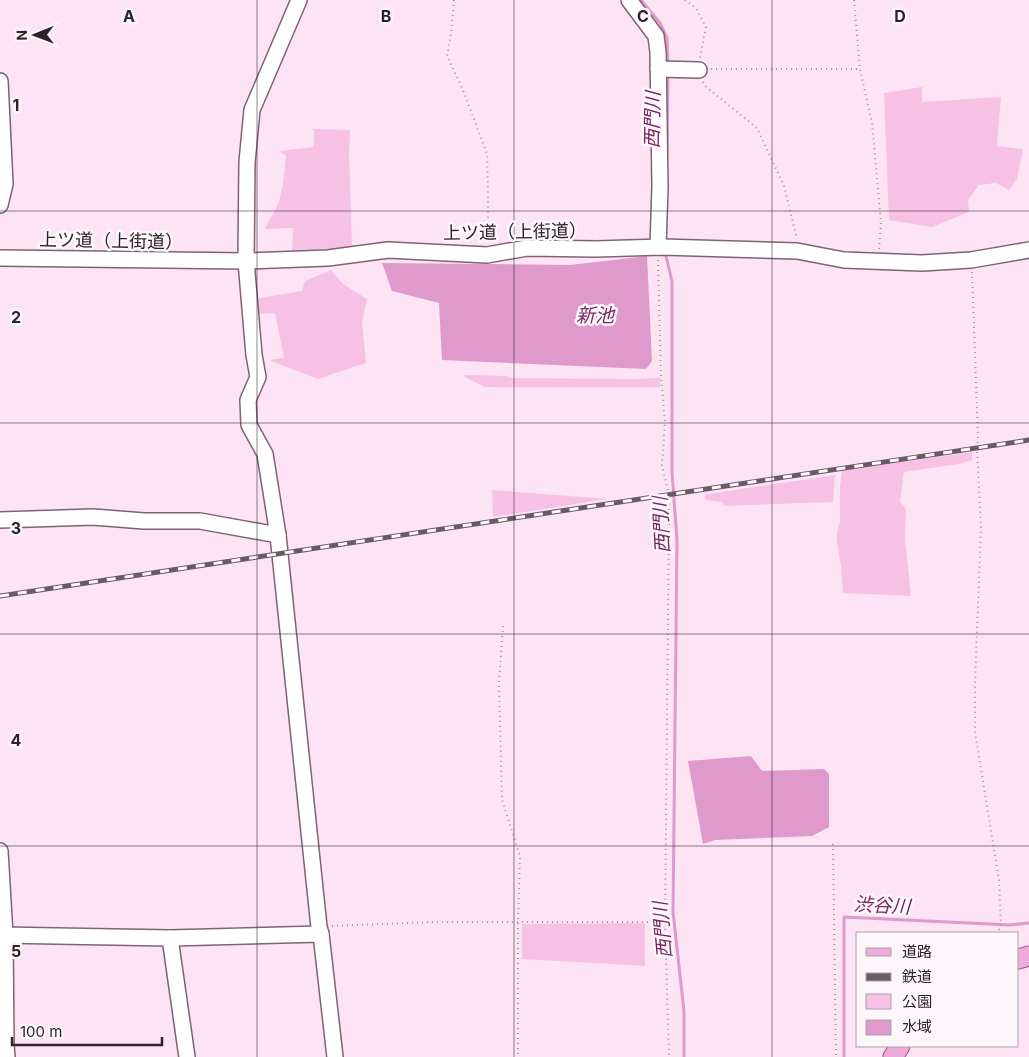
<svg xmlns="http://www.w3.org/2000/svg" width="1029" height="1057" viewBox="0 0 1029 1057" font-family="Inter,'Noto Sans JP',sans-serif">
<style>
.green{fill:#f7c1e6}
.water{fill:#df99cb}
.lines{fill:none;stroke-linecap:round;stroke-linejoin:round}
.stream{stroke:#df99cb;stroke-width:3}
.minor-casing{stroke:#7d6375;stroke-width:18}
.major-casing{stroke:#a2578e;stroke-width:21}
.path{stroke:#a694a0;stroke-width:2;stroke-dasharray:1 4;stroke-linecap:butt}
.minor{stroke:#fff;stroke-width:15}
.major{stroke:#edabdc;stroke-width:19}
.rail-casing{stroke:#695a64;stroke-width:5}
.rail{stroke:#fdf7fb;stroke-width:3;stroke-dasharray:9;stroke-linecap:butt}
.grid{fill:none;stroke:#2d2229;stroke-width:1;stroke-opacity:0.55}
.labels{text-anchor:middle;stroke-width:5;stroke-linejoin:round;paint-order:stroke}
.street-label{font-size:18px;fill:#2d2229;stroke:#fdf7fb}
.water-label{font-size:19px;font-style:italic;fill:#762563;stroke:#fdf7fb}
.grid-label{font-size:16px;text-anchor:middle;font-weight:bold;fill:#2d2229;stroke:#fdf7fb;stroke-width:5;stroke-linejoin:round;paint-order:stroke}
</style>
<rect width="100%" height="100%" fill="#fce4f4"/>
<!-- green -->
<g class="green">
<path d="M922 87V102L1001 97 997 146 1023 149 1017 179 1009 190 996 183 979 185 968 200 969 212 932 227 889 220 884 93Z"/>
<path d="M314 129 350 130 349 154 352 248 292 250 293 228 265 229 279 202 283 184 286 156 279 151 314 147Z"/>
<path d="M331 270 343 284 367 299 362 323 366 363 318 379 276 363 270 360 284 358 275 313 256 314 254 299 302 291 305 281Z"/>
<path d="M465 375 508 376 509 378 633 379 660 378V387H485L465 377Z"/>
<path d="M972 452V460L959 464 904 472 900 502 906 509 905 539 911 596 843 593 841 567 837 541V533L840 522V487L842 471Z"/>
<path d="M835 475 833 502 724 506 723 502 706 500 705 494H708Z"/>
<path d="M492 490 607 499 493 517Z"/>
<path d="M645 923V966L522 959V924Z"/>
</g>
<!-- water -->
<g class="water">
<path d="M647 256 652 361 646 369 442 360 439 303 392 291 382 263 570 265Z"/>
<path d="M751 756 762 771 824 769 829 774V827L812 836 715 840 703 844 688 761Z"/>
</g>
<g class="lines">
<!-- stream -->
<g class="stream">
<path d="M641 0 660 23 667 38 668 66"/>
<path d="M667 151 668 75"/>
<path d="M665 252 672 281V472L677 540 673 912 684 1011V1057"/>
<path d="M844 1057V917L1010 925 1029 923"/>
</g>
<defs>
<g id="minor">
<path d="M299 0 252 110 247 162 246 261 254 355 258 377 248 400 249 425 265 454 278 535 319 927 321 934 335 1057"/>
<path d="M629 0 656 36 658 52 660 187 658 247"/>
<path d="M658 69 699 70"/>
<path d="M0 81 5 184 0 205"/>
<path d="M0 258 246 261 328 258 388 250 487 255 527 248 596 249 662 247 797 251 844 260 922 263 971 260 1029 250"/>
<path d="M0 520 93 517 144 521H200L278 535"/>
<path d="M0 851 5 935 6 1045 7 1057"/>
<path d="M0 935 170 938 321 934"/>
<path d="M170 938 187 1057"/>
</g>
<g id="major">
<path d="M1018 959 1029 956"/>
<path d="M893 1057 900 1046"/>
</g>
</defs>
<!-- minor casing -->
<use href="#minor" class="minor-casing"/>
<!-- major casing -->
<use href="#major" class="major-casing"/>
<!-- path -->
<g class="path">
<path d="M454 0 451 34 447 56 463 90 487 154 488 197V242"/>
<path d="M685 0 696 8 706 27 700 58"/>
<path d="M854 0 860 69 872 123 881 223 879 249"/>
<path d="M711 69H859"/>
<path d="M703 82 705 86 757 128 784 186 797 239"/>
<path d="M658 260 661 377 665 422 662 465 669 495V514L665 922 669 1057"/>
<path d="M972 272 978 437 977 448 981 529 975 682V732L999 880 1001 927 996 933"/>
<path d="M503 626 499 683 502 800 520 856 518 922V1057"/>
<path d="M833 844 836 1057"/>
<path d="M332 926 433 922H665"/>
</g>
<!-- minor -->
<use href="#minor" class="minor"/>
<!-- major -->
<use href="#major" class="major"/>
<defs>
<path id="rail" d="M0 596 1029 440"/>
</defs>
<!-- rail casing -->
<use href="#rail" class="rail-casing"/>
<!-- rail -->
<use href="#rail" class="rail"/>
</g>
<!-- grid -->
<path class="grid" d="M257 0V1057M514 0V1057M772 0V1057M0 211H1029M0 423H1029M0 634H1029M0 846H1029"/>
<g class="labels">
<!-- street labels -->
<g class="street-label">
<text transform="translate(515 232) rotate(-1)" y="6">上ツ道（上街道）</text>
<text transform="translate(111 241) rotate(1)" y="6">上ツ道（上街道）</text>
</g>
<!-- water labels -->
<g class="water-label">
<text transform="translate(652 120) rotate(-89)" y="7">西門川</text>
<text x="595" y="322">新池</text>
<text transform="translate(661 525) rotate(-93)" y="7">西門川</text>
<text transform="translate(882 905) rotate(3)" y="7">渋谷川</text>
<text transform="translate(662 930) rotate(-95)" y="7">西門川</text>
</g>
</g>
<g class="grid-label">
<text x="129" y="22">A</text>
<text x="386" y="22">B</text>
<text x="643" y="22">C</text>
<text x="900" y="22">D</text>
<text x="16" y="111">1</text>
<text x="16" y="323">2</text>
<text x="16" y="534">3</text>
<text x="16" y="746">4</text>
<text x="16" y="957">5</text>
</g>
<!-- legend -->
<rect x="856" y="932" width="162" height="115" fill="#fdf7fb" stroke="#aaa2a7"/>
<rect x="866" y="948" width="25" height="8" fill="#edabdc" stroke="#aaa2a7"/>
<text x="902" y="957" font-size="15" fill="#2d2229">道路</text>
<rect x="866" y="973" width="25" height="8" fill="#695a64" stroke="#aaa2a7"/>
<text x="902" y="982" font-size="15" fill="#2d2229">鉄道</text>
<rect x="866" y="994" width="25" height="15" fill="#f7c1e6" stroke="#aaa2a7"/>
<text x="902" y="1007" font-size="15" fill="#2d2229">公園</text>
<rect x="866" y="1020" width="25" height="15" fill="#df99cb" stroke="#aaa2a7"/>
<text x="902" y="1032" font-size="15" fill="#2d2229">水域</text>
<!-- north arrow -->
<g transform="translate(35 35) rotate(269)" stroke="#fdf7fb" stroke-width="4" paint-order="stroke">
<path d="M0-4L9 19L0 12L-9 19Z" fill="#2d2229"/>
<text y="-8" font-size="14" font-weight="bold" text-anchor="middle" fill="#2d2229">N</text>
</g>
<!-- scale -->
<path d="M12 1037v8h150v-8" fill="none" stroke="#2d2229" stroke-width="2.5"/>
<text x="20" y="1037" font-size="15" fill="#2d2229" stroke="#fdf7fb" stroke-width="4" paint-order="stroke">100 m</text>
</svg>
